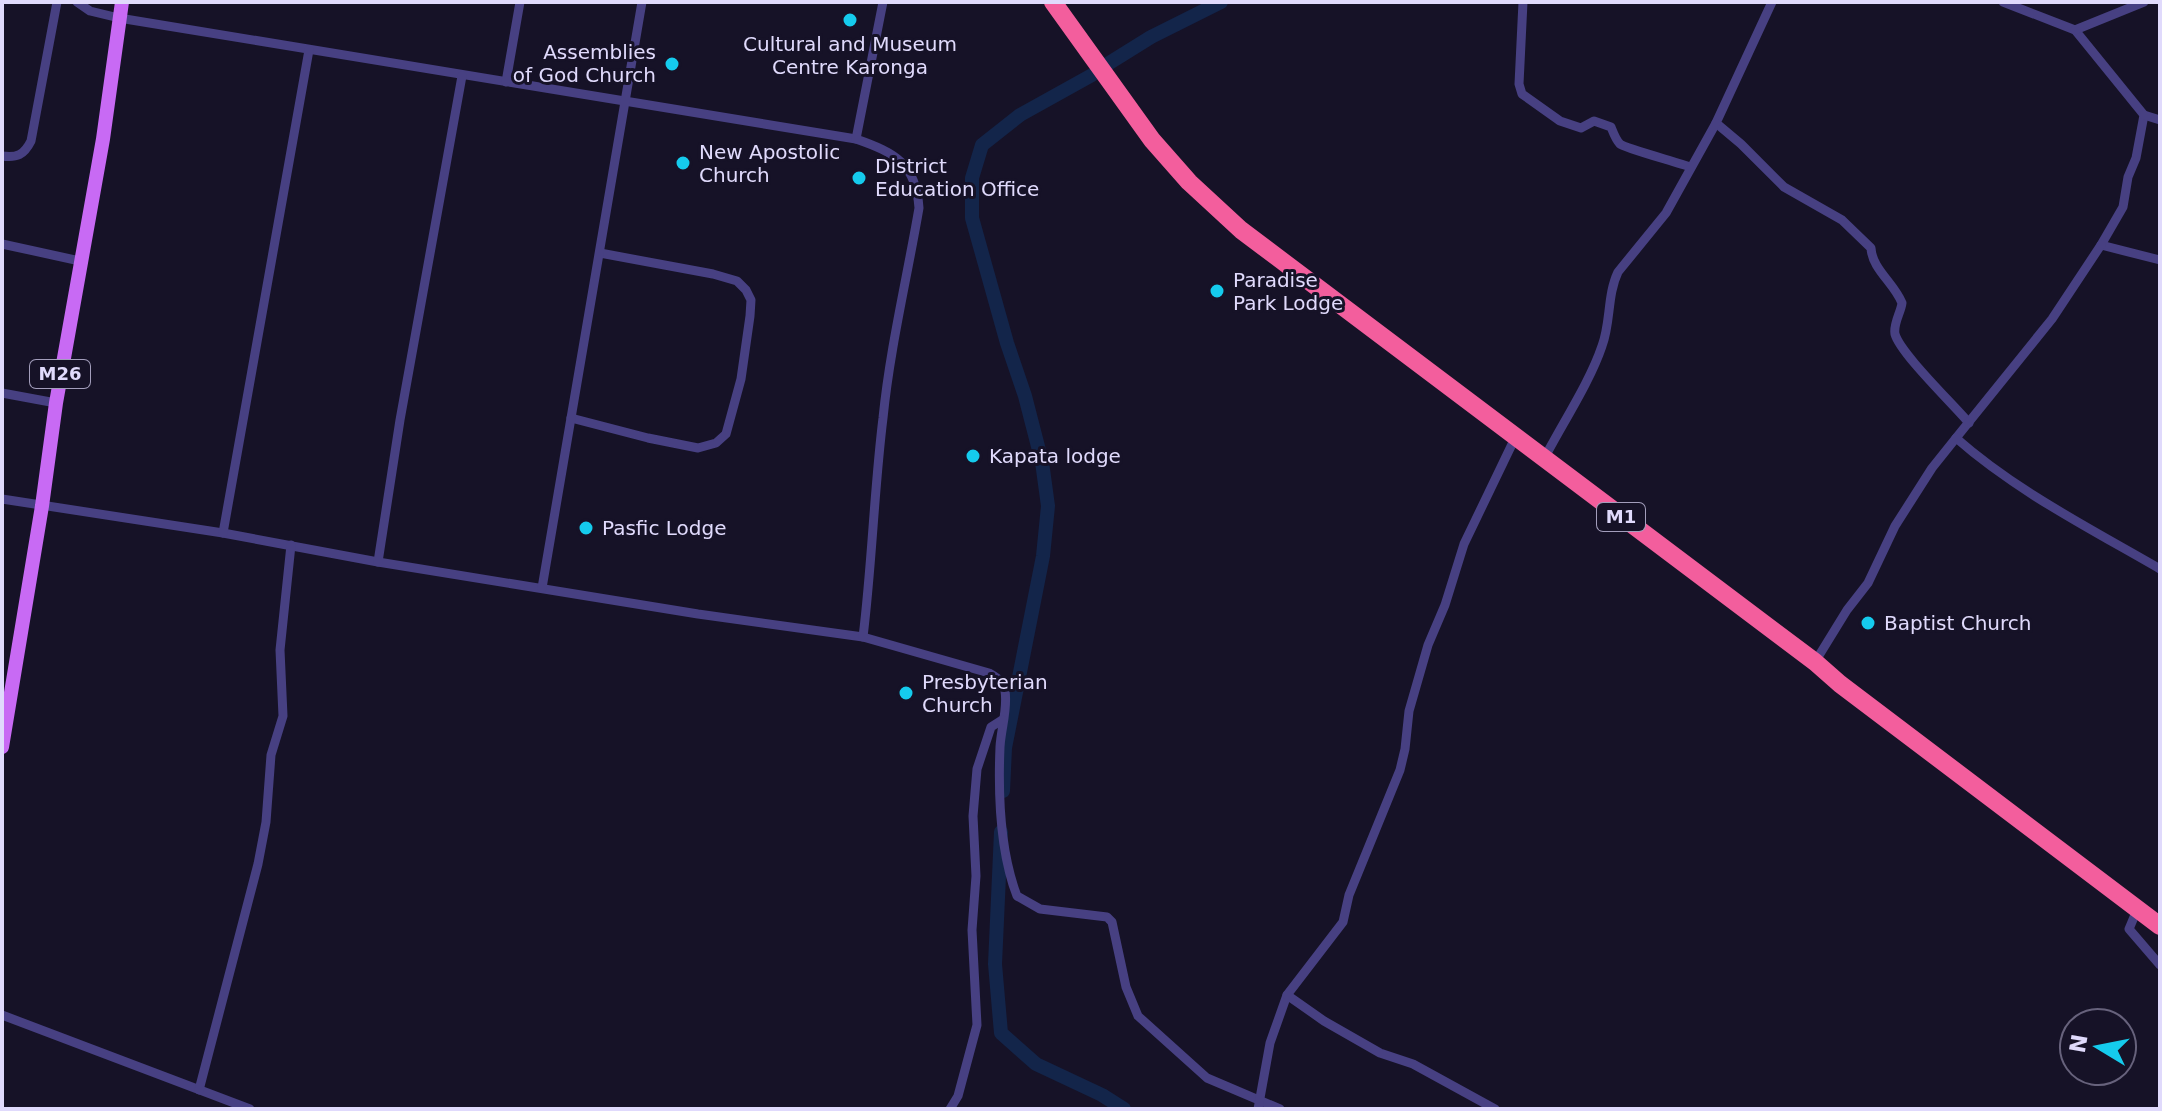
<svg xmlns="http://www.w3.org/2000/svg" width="2162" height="1111" viewBox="0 0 2162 1111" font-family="'DejaVu Sans',sans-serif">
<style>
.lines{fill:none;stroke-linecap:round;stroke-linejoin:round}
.river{stroke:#13254a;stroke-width:14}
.street{stroke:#474082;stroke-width:9}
.primary{stroke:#c86af4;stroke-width:14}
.highway{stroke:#f35e9d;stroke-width:18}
.poi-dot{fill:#15cbed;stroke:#161227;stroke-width:3}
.labels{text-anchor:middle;stroke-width:6;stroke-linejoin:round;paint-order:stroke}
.shield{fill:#161227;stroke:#a39ebc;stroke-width:2}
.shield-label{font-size:18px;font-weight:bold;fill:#e0dafc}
.poi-label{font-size:20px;fill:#e0dafc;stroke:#161227;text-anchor:start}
</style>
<rect width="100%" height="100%" fill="#161227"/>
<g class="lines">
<!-- river -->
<g class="river">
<path d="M1106 65 1151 37 1221 2"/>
<path d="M1003 791 1005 748 1043 556 1048 506 1042 462 1025 396 1007 343 972 218V178L982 145 1020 115 1092 75"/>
<path d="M1001 832 995 964 1001 1033 1036 1064 1102 1095 1124 1109"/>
</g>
<!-- street -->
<g class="street">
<path d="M77 2 90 11 119 18 856 139"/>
<path d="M1523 2 1519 84 1522 94 1560 121 1581 128 1594 121 1611 127C1613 132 1616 140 1620 144 1624 148 1680 163 1690 167"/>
<path d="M1772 2 1716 123 1741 144 1784 187 1842 220 1871 248C1872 269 1894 283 1902 303 1901 312 1893 324 1895 334 1900 353 1953 404 1969 423"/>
<path d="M2003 2 2075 30 2144 115 2136 158 2128 177 2123 207 2101 245 2160 260"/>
<path d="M2075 30 2144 2"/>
<path d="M506 82 520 2"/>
<path d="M2144 115 2160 120"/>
<path d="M2 156C17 158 24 155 31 141L57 2"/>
<path d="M2 244 80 261"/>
<path d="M2101 245 2052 319 1956 438C2016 491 2091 529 2160 569"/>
<path d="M2 393 56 403"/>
<path d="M571 418 648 438 698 448 716 443 726 434 741 379 750 316 751 300 746 290 737 281 713 274 600 253"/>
<path d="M1544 459C1562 424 1590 382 1602 346 1611 322 1607 295 1618 272L1666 213 1716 123"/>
<path d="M2 499 223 533 378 562 698 614 863 637 989 673C996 677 1003 681 1005 691 1008 708 1001 729 1000 747 998 795 1000 852 1017 896L1040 909 1107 917 1112 922 1126 987 1138 1016 1207 1078 1280 1109"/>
<path d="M223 533 309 50"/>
<path d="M378 562 400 420 462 76"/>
<path d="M542 588 642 2"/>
<path d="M863 637C872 564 874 491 883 418 890 348 907 278 919 208 916 164 896 153 856 139L883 2"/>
<path d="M1815 662 1847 610 1868 583 1895 526 1932 468 1956 438"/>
<path d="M2137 910 2129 929 2160 965"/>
<path d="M2 1015 250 1109"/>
<path d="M199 1090 258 864 266 822 271 755 283 716 280 650 291 545"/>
<path d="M950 1109 958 1096 977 1025 972 930 976 876 973 816 977 769 991 727 1002 720"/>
<path d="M1258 1109 1270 1043 1287 995"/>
<path d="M1495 1109 1413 1064 1380 1053 1324 1021 1287 995 1343 922 1349 895 1400 770 1405 749 1409 711 1428 645 1445 605 1464 544 1515 438"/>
</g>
<!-- primary -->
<path class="primary" d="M2 747 42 506 56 403 103 139 122 2"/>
<!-- highway -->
<path class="highway" d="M1053 2 1152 140 1189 182 1241 230 1815 662 1840 684 2160 926"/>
</g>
<!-- markers -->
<g class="poi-dot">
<circle cx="850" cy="20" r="8"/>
<circle cx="672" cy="64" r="8"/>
<circle cx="683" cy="163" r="8"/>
<circle cx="859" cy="178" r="8"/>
<circle cx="1217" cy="291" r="8"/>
<circle cx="973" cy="456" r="8"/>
<circle cx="586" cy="528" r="8"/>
<circle cx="1868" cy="623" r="8"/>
<circle cx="906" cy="693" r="8"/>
</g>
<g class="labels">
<!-- shield labels -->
<g class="shield">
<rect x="30" y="360" width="60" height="28" rx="6"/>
<rect x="1597" y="503" width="48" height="28" rx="6"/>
</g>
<g class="shield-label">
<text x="60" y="380">M26</text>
<text x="1621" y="523">M1</text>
</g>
<!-- poi labels -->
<g class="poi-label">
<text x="850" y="51" text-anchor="middle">Cultural and Museum<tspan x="850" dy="23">Centre Karonga</tspan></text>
<text x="656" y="59" text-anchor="end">Assemblies<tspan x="656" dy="23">of God Church</tspan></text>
<text x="699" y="159">New Apostolic<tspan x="699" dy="23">Church</tspan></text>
<text x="875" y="173">District<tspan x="875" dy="23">Education Office</tspan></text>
<text x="1233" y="287">Paradise<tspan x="1233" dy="23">Park Lodge</tspan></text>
<text x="989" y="463">Kapata lodge</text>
<text x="602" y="535">Pasfic Lodge</text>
<text x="1884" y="630">Baptist Church</text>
<text x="922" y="689">Presbyterian<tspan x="922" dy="23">Church</tspan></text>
</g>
</g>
<!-- border -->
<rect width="2162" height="1111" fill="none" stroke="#e0dafc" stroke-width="8"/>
<!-- north arrow -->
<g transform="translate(2098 1047) rotate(280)"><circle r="38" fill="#161227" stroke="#67627c" stroke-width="2"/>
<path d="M0-6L14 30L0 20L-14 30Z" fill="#15cbed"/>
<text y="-12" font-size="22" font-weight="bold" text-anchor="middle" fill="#e0dafc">N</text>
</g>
</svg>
